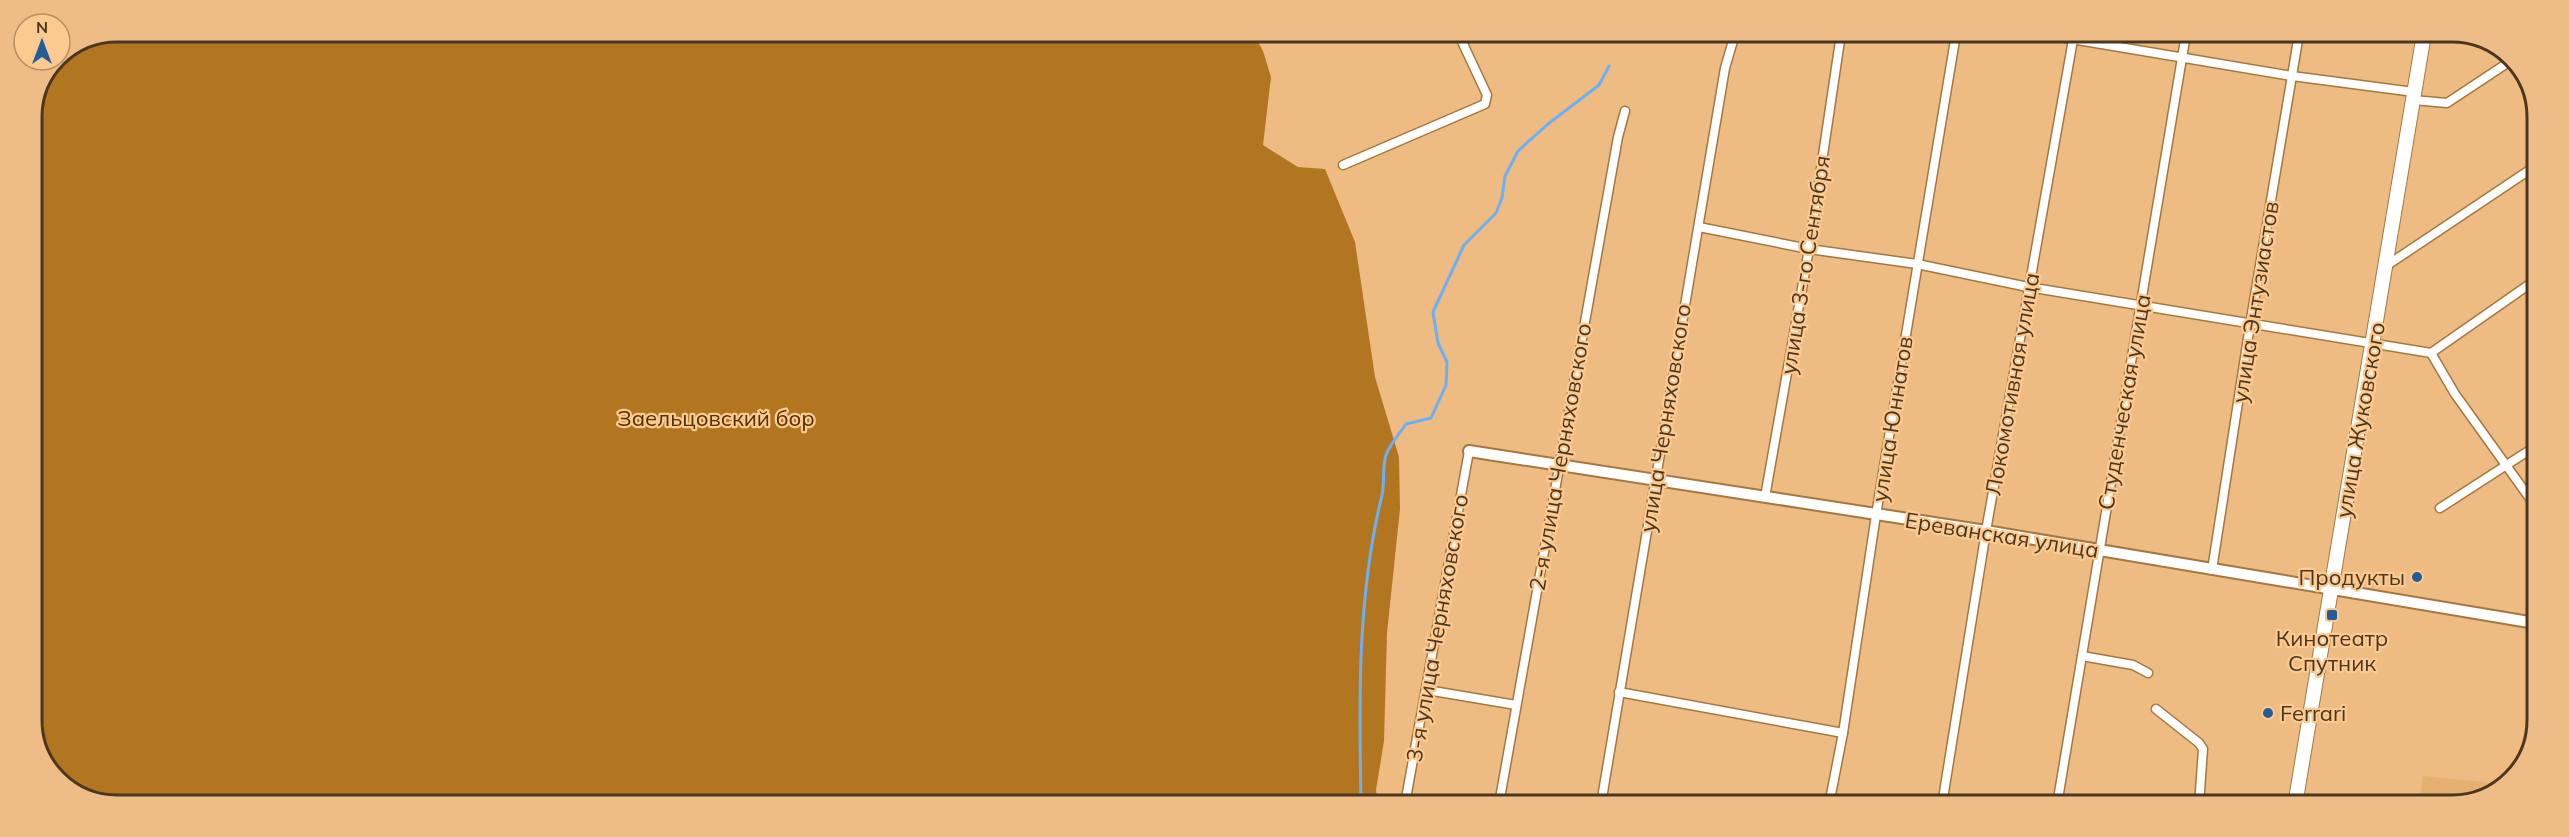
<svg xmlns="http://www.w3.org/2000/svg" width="2569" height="837" viewBox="0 0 2569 837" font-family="Mulish,sans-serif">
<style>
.built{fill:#e6b070}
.forest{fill:#b27621}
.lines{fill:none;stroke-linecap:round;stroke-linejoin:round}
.stream{stroke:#6cb0f4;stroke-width:3}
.minor-casing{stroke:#a5773f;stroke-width:11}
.tertiary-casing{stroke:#a5773f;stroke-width:14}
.primary-casing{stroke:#a5773f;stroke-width:16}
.minor{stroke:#fff;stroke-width:8}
.tertiary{stroke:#fff;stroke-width:10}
.primary{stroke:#fff;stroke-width:14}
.poi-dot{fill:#225e95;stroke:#fcc990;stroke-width:2}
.labels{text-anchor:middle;stroke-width:4.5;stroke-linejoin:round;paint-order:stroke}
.street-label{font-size:22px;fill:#4b371f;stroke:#fcc990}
.park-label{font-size:22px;fill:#513203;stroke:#fcc990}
.poi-label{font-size:22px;fill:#4b371f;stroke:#fcc990;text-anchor:end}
.rim{fill:none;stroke:#4b371f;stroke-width:3}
</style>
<rect width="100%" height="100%" fill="#eebc83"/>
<!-- built -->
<path class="built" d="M2423 776 2473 781 2506 785 2504 788 2452 805H2419Z"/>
<!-- forest -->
<path class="forest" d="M117 32 1253 33 1263 51 1271 77 1263 145 1298 167 1325 169 1355 242 1375 377 1399 457 1400 509 1387 633 1384 741 1376 790 1378 804 95 802 49 772 32 726V117L55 60H60V55Z"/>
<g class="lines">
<!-- stream -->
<path class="stream" d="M1361 804C1359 701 1357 597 1382 495 1385 482 1382 467 1386 455 1390 444 1400 433 1406 424L1431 418 1446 385 1447 362 1438 343 1433 312 1464 245 1496 213 1502 198 1505 176 1518 151 1548 124 1599 85 1609 66"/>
<defs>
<g id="minor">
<path d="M2042 34 2292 76 2414 92"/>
<path d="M1315 35 1319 33"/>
<path d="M2413 100 2447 103 2512 60"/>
<path d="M1343 165 1485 104 1487 95 1458 33"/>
<path d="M1699 227 1809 249 1917 264 2028 287 2431 353 2537 279"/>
<path d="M2386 266 2537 165"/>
<path d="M2431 353 2455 394 2536 507"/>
<path d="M1765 497 1809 249 1841 34"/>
<path d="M2440 508 2536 446"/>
<path d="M2212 570 2250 325 2299 34"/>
<path d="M2082 656 2133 665 2148 673"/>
<path d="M1427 690 1516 705"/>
<path d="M1619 692 1843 733"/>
<path d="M2156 709 2199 743 2203 749 2199 805"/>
<path d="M1405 804 1469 451"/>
<path d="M1499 804 1618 137 1625 111"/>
<path d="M1601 804 1725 68 1735 34"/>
<path d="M1829 805 1843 733 1876 515 1956 34"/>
<path d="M1942 805 1986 531 2074 34"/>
<path d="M2057 805 2186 34"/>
</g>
<path id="tertiary" d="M1469 451 1986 531 2535 623"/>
<path id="primary" d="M2295 805 2424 34"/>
</defs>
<!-- minor casing -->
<use href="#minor" class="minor-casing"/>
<!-- tertiary casing -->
<use href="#tertiary" class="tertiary-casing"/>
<!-- primary casing -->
<use href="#primary" class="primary-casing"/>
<!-- minor -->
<use href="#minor" class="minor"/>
<!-- tertiary -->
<use href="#tertiary" class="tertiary"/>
<!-- primary -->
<use href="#primary" class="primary"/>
</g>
<!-- markers -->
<g class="poi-dot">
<circle cx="2417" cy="577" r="6"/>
<rect x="2326" y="609" width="12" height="12" rx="3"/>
<circle cx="2268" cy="713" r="6"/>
</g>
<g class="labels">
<!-- street labels -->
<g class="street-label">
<text transform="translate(1805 265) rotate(-81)" y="8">улица 3-го Сентября</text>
<text transform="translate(2255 302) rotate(-81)" y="8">улица Энтузиастов</text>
<text transform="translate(2012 384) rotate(-80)" y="8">Локомотивная улица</text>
<text transform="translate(2124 402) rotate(-80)" y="8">Студенческая улица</text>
<text transform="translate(1665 418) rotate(-81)" y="8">улица Черняховского</text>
<text transform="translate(1892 419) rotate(-81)" y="8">улица Юннатов</text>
<text transform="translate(2360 420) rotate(-80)" y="8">улица Жуковского</text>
<text transform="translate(1560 457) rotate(-80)" y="8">2-я улица Черняховского</text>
<text transform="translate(2002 535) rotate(9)" y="8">Ереванская улица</text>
<text transform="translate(1437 628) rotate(-80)" y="8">3-я улица Черняховского</text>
</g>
<!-- park labels -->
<g class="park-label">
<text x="716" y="426">Заельцовский бор</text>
</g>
<!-- poi labels -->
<g class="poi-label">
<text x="2405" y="585">Продукты</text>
<text x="2332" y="646" text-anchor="middle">Кинотеатр<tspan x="2332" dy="25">Спутник</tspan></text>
<text x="2280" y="721" text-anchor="start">Ferrari</text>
</g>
</g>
<!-- crop -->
<path d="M0 0H2569V837H0ZM117 42H2452A75 75 0 0 1 2527 117V720A75 75 0 0 1 2452 795H117A75 75 0 0 1 42 720V117A75 75 0 0 1 117 42Z" fill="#eebd87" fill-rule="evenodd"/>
<path class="rim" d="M117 42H2452A75 75 0 0 1 2527 117V720A75 75 0 0 1 2452 795H117A75 75 0 0 1 42 720V117A75 75 0 0 1 117 42Z"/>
<!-- north arrow -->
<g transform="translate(42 42)"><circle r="28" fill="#fcc990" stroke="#b58f63" stroke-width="1.5"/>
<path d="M0-4.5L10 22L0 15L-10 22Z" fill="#225e95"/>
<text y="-9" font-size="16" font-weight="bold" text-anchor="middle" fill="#4b371f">N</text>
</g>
</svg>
